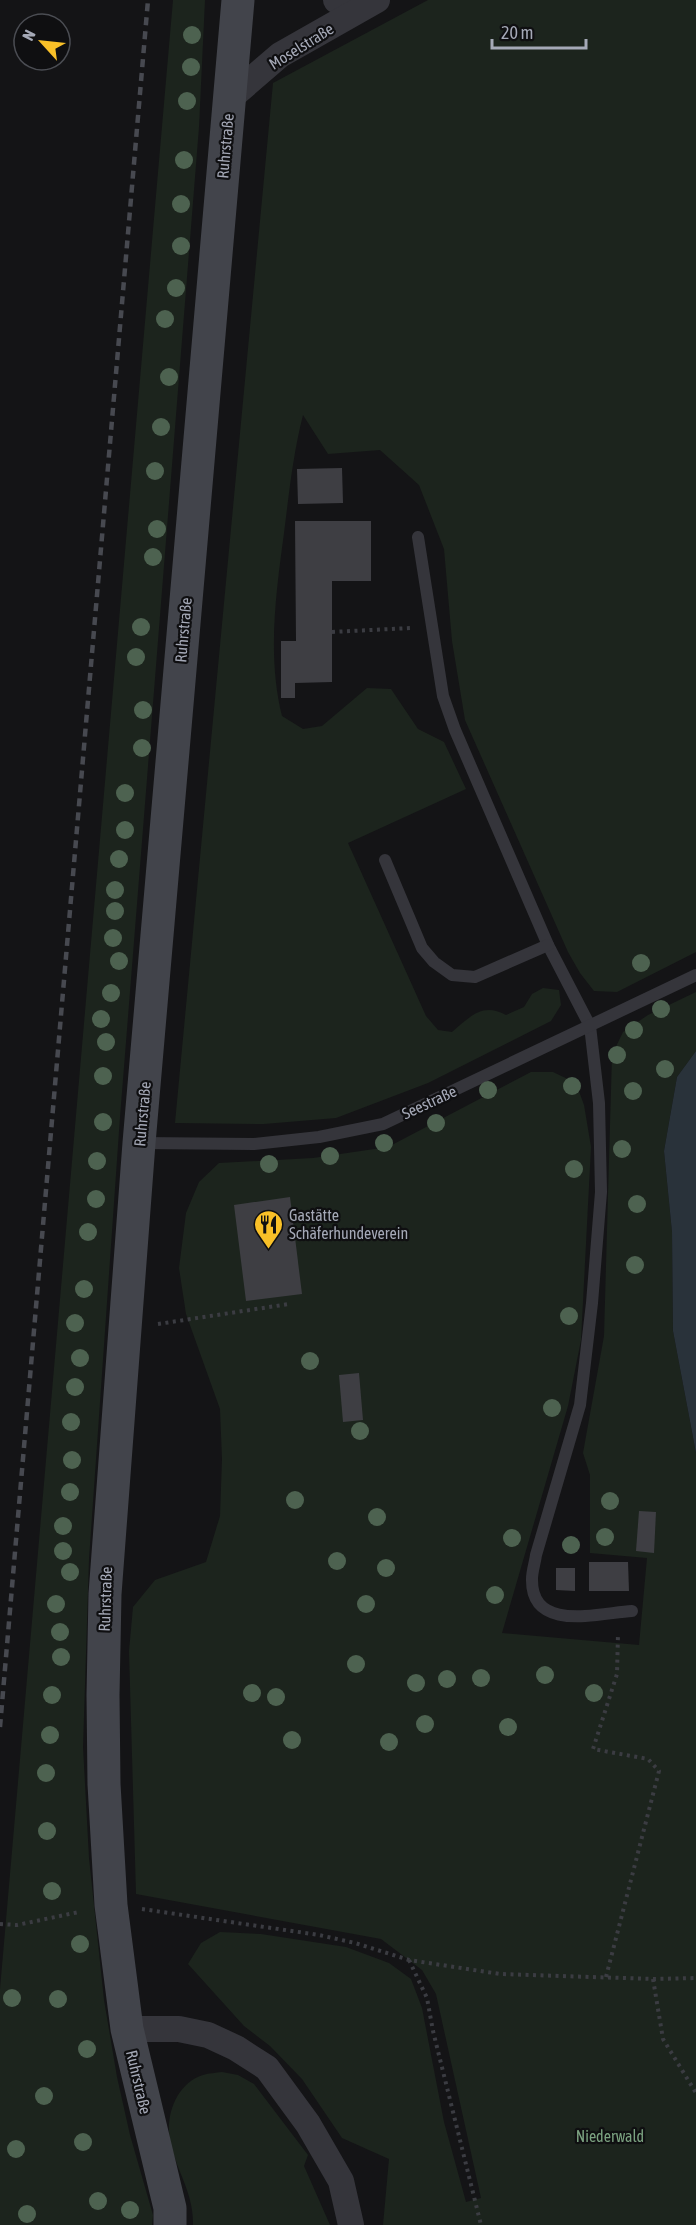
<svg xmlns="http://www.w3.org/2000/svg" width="696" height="2225" viewBox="0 0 696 2225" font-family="'Asap Condensed',sans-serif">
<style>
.green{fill:#1c241d}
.water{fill:#29323a}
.building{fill:#3e3e43}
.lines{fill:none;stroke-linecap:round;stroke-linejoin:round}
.path{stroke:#3b3c42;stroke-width:4;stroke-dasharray:3 4.5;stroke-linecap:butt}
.lane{stroke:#35353b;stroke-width:12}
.street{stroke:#35353b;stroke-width:26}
.secondary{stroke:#42444b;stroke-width:33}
.rail{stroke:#474950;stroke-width:4.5;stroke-dasharray:8 6;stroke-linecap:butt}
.tree{fill:#4d6250}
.labels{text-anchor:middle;stroke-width:4.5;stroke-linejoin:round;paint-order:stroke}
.street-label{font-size:16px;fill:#a5a9b7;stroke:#0f0f11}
.poi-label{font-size:16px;fill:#a5a9b7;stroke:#0f0f11;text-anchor:start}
.park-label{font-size:16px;fill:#7ba280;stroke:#0f0f11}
</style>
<rect width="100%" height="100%" fill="#141416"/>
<!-- green -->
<g class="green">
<path d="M173 0H205L199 127 120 1117 89 1559 83 1747 89 1858 104 2000 117 2077 130 2135 153 2215 152 2225H0V1989Z"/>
<path d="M428 0H696V952L617 992 594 991 580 973 568 952 465 720 452 641 444 549 419 485 380 450 328 454 303 415C293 454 289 494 284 533 276 593 267 656 282 716L303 729 322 726 367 688 391 689 418 729 444 742 466 789 348 843 426 1016 438 1030 452 1032C470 1017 482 1002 506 1015L524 1007 532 994 543 988 559 990 561 1005 551 1021 428 1083 336 1118 264 1124 175 1123 273 83Z"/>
<path d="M696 992V1051L677 1077 664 1151 672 1232 673 1331 696 1453V2225H383L389 2159 342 2138 302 2079 270 2046 244 2026 188 1964 201 1943 220 1932 261 1934 346 1947 389 1963 411 1979 422 2008 444 2122 466 2202 481 2198 436 1994 422 1970 381 1939 136 1894 129 1651 133 1607 155 1580 206 1562 220 1516 222 1459 220 1409 186 1314 179 1268 186 1213 199 1182 219 1163 313 1158 388 1147 531 1072H553L576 1083 584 1105 591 1147 581 1340 568 1406 502 1633 639 1645 647 1558 590 1553V1475L583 1453 604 1336 612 1055 623 1032 648 1015Z"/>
<path d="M222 2072 238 2075 254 2084 308 2155 304 2166 330 2225H193C194 2192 175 2169 170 2140 165 2115 177 2083 203 2075 209 2073 216 2073 222 2072Z"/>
</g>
<!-- water -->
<path class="water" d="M696 1051V1453L673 1331 672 1232 664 1151 677 1077Z"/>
<!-- building -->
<g class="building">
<path d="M342 468 343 503 298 504 297 469Z"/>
<path d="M295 521H371V581H332V682L295 683V698H281V641H296Z"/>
<path d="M290 1197 302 1294 246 1301 234 1205Z"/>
<path d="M359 1373 363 1420 343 1422 339 1375Z"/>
<path d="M639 1511 656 1512 654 1553 636 1551Z"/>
<path d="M589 1562H628L629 1591H589Z"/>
<path d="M556 1568H575V1591L556 1590Z"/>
</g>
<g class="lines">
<!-- path -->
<g class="path">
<path d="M332 632 411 628"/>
<path d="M158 1324 289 1304"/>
<path d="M142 1909 319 1935 355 1943 409 1960 500 1974 653 1979 696 1978"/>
<path d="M0 1924 17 1925 79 1912"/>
<path d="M409 1960 427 1998 433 2031 481 2225"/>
<path d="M606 1977 659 1771 648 1759 593 1749 617 1674 618 1634"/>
<path d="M653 1979 663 2039 696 2093"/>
</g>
<!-- lane -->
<g class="lane">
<path d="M418 537 443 696 455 730 548 945 590 1026 599 1103 601 1192 592 1303 580 1405 536 1555C535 1563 532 1571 532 1579 531 1633 599 1613 632 1611"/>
<path d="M385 860 422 948 434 962 452 975 475 977 548 945"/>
<path d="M140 1143 254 1144 319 1137 383 1124 696 975"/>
</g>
<!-- street -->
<g class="street">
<path d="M336 0 351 2 360 0"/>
<path d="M229 99 280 55 377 0"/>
<path d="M127 2029H179L208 2035 236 2048 267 2068 308 2124 341 2181 351 2225"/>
</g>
<!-- secondary -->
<path class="secondary" d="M170 2225V2208L127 2029 111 1905 104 1784 103 1695 105 1594 139 1143 238 0"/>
<!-- rail -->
<path class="rail" d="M0 1727 148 0"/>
</g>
<!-- trees -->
<g class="tree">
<circle cx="192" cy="35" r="9"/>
<circle cx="191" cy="67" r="9"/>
<circle cx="187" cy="101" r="9"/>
<circle cx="184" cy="160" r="9"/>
<circle cx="181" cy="204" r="9"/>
<circle cx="181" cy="246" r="9"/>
<circle cx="176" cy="288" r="9"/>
<circle cx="165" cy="319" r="9"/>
<circle cx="169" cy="377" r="9"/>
<circle cx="161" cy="427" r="9"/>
<circle cx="155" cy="471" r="9"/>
<circle cx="157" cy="529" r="9"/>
<circle cx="153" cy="557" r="9"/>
<circle cx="141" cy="627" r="9"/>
<circle cx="136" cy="657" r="9"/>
<circle cx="143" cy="710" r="9"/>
<circle cx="142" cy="748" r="9"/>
<circle cx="125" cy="793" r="9"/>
<circle cx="125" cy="830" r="9"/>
<circle cx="119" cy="859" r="9"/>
<circle cx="115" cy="890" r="9"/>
<circle cx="115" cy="911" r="9"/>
<circle cx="113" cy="938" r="9"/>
<circle cx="119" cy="961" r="9"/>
<circle cx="641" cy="963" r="9"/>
<circle cx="111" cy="993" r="9"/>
<circle cx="661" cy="1009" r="9"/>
<circle cx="101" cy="1019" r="9"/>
<circle cx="634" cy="1030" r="9"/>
<circle cx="106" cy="1042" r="9"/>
<circle cx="617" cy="1055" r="9"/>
<circle cx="665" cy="1069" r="9"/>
<circle cx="103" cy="1076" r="9"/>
<circle cx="572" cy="1086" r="9"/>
<circle cx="488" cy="1090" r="9"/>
<circle cx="633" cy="1091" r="9"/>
<circle cx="103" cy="1122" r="9"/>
<circle cx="436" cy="1123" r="9"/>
<circle cx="384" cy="1143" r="9"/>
<circle cx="622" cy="1149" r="9"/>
<circle cx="330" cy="1156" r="9"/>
<circle cx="97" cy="1161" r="9"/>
<circle cx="269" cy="1164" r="9"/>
<circle cx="574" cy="1169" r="9"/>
<circle cx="96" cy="1199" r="9"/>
<circle cx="637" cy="1204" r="9"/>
<circle cx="88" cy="1232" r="9"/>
<circle cx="635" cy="1265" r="9"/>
<circle cx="84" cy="1289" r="9"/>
<circle cx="569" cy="1316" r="9"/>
<circle cx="75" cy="1323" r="9"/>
<circle cx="80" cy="1358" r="9"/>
<circle cx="310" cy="1361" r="9"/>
<circle cx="75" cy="1387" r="9"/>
<circle cx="552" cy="1408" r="9"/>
<circle cx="71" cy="1422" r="9"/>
<circle cx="360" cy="1431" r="9"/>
<circle cx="72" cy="1460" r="9"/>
<circle cx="70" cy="1492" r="9"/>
<circle cx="295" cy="1500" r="9"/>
<circle cx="610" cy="1501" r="9"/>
<circle cx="377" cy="1517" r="9"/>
<circle cx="63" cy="1526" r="9"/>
<circle cx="605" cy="1537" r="9"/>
<circle cx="512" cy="1538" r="9"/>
<circle cx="571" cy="1545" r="9"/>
<circle cx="63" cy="1551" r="9"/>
<circle cx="337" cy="1561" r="9"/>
<circle cx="386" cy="1568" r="9"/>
<circle cx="70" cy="1572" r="9"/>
<circle cx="495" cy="1595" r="9"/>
<circle cx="56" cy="1604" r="9"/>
<circle cx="366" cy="1604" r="9"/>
<circle cx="60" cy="1632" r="9"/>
<circle cx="61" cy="1657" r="9"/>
<circle cx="356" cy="1664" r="9"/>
<circle cx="545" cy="1675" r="9"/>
<circle cx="481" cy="1678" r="9"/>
<circle cx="447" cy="1679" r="9"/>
<circle cx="416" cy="1683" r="9"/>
<circle cx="252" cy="1693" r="9"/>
<circle cx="594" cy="1693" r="9"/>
<circle cx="52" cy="1695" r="9"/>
<circle cx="276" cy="1697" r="9"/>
<circle cx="425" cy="1724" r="9"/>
<circle cx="508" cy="1727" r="9"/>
<circle cx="50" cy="1735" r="9"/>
<circle cx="292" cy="1740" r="9"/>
<circle cx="389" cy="1742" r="9"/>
<circle cx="46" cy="1773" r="9"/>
<circle cx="47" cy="1831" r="9"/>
<circle cx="52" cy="1891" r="9"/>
<circle cx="80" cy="1944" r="9"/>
<circle cx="12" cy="1998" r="9"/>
<circle cx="58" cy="1999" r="9"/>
<circle cx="87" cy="2049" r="9"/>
<circle cx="44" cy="2096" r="9"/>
<circle cx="83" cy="2142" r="9"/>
<circle cx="16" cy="2149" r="9"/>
<circle cx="98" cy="2201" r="9"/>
<circle cx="130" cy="2210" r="9"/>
<circle cx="27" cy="2214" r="9"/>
</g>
<!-- icons -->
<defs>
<symbol id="restaurant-pin" viewBox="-11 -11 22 30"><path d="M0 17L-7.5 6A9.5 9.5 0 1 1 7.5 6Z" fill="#f9c028" stroke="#0f0f11"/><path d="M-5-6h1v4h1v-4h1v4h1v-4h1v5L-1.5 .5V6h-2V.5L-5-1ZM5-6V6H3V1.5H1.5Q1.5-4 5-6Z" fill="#111"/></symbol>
</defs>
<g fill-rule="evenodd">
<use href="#restaurant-pin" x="252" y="1208" width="33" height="45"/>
</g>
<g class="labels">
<!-- street labels -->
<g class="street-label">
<text transform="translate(301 46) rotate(-32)" y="6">Moselstraße</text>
<text transform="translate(225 146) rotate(-85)" y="6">Ruhrstraße</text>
<text transform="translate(183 630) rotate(-85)" y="6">Ruhrstraße</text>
<text transform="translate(429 1102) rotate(-25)" y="6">Seestraße</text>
<text transform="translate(142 1114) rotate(-85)" y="6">Ruhrstraße</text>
<text transform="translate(105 1599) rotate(-88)" y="6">Ruhrstraße</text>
<text transform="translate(139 2082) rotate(77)" y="6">Ruhrstraße</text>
</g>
<!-- poi labels -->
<g class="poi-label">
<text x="289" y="1221">Gastätte<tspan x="289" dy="18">Schäferhundeverein</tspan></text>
</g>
<!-- park labels -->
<g class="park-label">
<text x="610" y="2142">Niederwald</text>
</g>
</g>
<!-- north arrow -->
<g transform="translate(42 42) rotate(297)"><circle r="28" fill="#0f0f11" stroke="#4b4d53" stroke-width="1.5"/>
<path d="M0-4.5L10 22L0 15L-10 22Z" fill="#f9c028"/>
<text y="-9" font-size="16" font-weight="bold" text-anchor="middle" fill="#a5a9b7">N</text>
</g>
<!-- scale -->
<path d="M492 39v9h94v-9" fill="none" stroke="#a5a9b7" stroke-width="3"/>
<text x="501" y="39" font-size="18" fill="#a5a9b7" stroke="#0f0f11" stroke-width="4.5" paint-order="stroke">20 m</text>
</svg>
